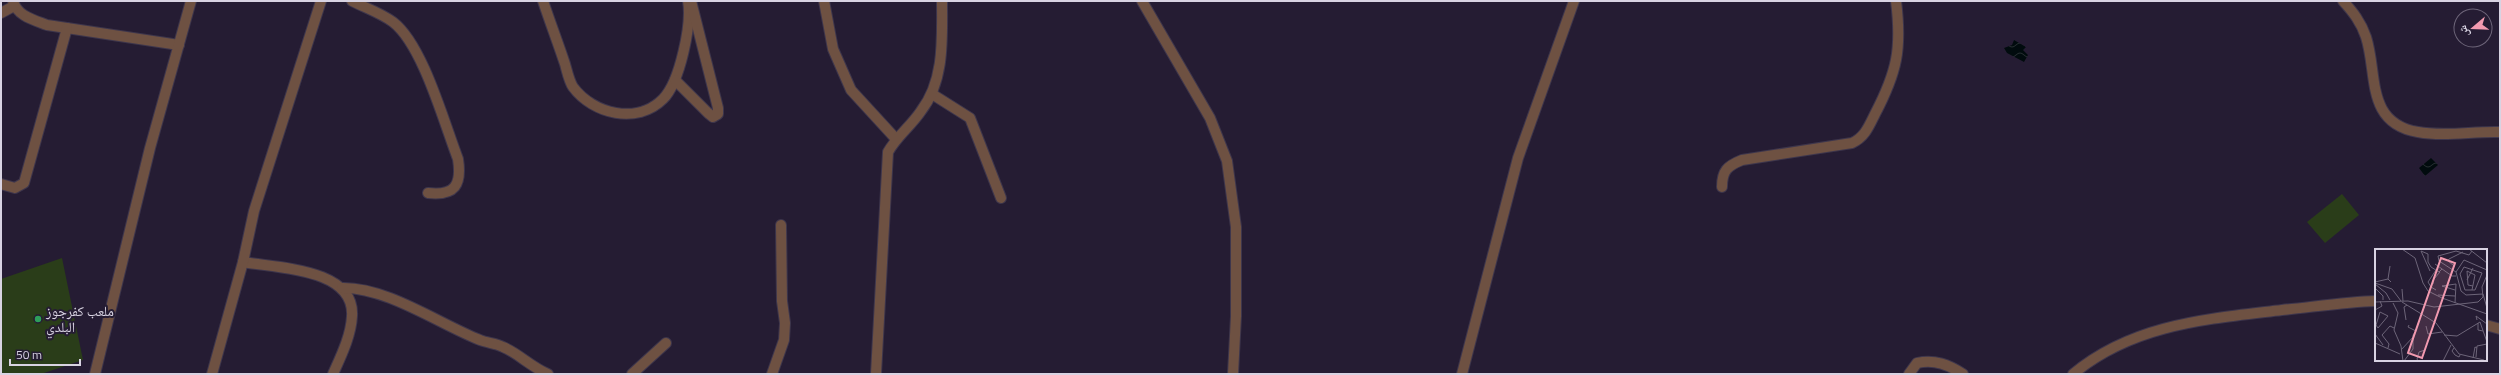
<svg xmlns="http://www.w3.org/2000/svg" width="2501" height="375" viewBox="0 0 2501 375" font-family="'Titillium Web','Noto Naskh Arabic',sans-serif">
<style>
.garden{fill:#2a3d19}
.water{fill:url(#water-waves)}
.lines{fill:none;stroke-linecap:round;stroke-linejoin:round}
.minor-casing{stroke:#3e364c;stroke-width:12}
.tertiary-casing{stroke:#3e364c;stroke-width:12}
.minor{stroke:#6e5142;stroke-width:10}
.tertiary{stroke:#6e5142;stroke-width:10}
.leisure-dot{fill:#2e9e5b;stroke:#251c33;stroke-width:1.5}
.labels{text-anchor:middle;stroke-width:4;stroke-linejoin:round;paint-order:stroke}
.poi-label{font-size:14px;fill:#d8d3e2;stroke:#251c33;text-anchor:start}
.inset-road{fill:none;stroke:#6d6579;stroke-width:1}
.view{fill:#f29ab0;fill-opacity:0.15;stroke:#f29ab0;stroke-width:2}
.inset-edge{fill:none;stroke:#d8d3e2;stroke-width:2}
</style>
<defs>
<pattern id="water-waves" width="16" height="10" patternUnits="userSpaceOnUse"><rect width="16" height="10" fill="#010b0e"/><path d="M0 5q4-4 8 0t8 0" fill="none" stroke="#252e31"/></pattern>
</defs>
<rect width="100%" height="100%" fill="#251c33"/>
<!-- garden -->
<g class="garden">
<path d="M2342 194 2359 215 2325 243 2307 222Z"/>
<path d="M62 258 83 360 41 374H1V279Z"/>
</g>
<!-- water -->
<g class="water">
<path d="M2014 40 2026 47 2023 50 2028 55 2024 62 2007 53 2004 48 2012 45Z"/>
<path d="M2431 158 2438 165 2425 176 2419 168Z"/>
</g>
<g class="lines">
<defs>
<g id="minor">
<path d="M13 1C17 16 34 20 47 25L179 45"/>
<path d="M352 1C366 8 381 13 393 22 423 45 444 123 458 159 462 185 455 196 428 193"/>
<path d="M543 1C550 22 558 43 565 64 567 71 569 81 573 87 593 114 637 125 663 99 680 82 692 24 688 1"/>
<path d="M824 1 833 49 851 90 896 139"/>
<path d="M2343 1C2353 12 2361 22 2366 37 2378 74 2365 123 2418 132 2445 137 2473 131 2500 132"/>
<path d="M1 13 14 6"/>
<path d="M675 80 708 113 713 117 718 114V108L691 1"/>
<path d="M932 94 970 118 1001 198"/>
<path d="M1 184 15 188 24 183 67 28"/>
<path d="M1722 187C1722 171 1727 166 1742 160L1852 143C1865 137 1869 126 1875 114 1897 72 1902 49 1896 1"/>
<path d="M243 262C276 268 355 268 352 316 351 336 341 356 333 374"/>
<path d="M342 288C387 287 439 324 480 340 487 343 496 343 503 347 518 353 531 367 548 374"/>
<path d="M2486 325 2500 329"/>
<path d="M95 374 150 148 191 1"/>
<path d="M212 374 243 262 254 211 321 1"/>
<path d="M632 374 666 343"/>
<path d="M772 374 784 340 785 323 782 301 781 225"/>
<path d="M876 374 888 152C897 136 911 126 921 111 945 80 942 38 942 1"/>
<path d="M1909 374 1917 363C1935 359 1949 365 1963 374"/>
<path d="M2073 374C2133 324 2207 319 2282 310 2313 307 2345 302 2376 301"/>
</g>
<g id="tertiary">
<path d="M1142 1 1210 118 1227 161 1236 227V316L1233 374"/>
<path d="M1462 374 1518 158 1574 1"/>
</g>
</defs>
<!-- minor casing -->
<use href="#minor" class="minor-casing"/>
<!-- tertiary casing -->
<use href="#tertiary" class="tertiary-casing"/>
<!-- minor -->
<use href="#minor" class="minor"/>
<!-- tertiary -->
<use href="#tertiary" class="tertiary"/>
</g>
<!-- markers -->
<circle class="leisure-dot" cx="38" cy="319" r="4"/>
<g class="labels">
<!-- poi labels -->
<g class="poi-label">
<text x="46" y="316">ملعب كفرجوز<tspan x="46" dy="16">البلدي</tspan></text>
</g>
</g>
<!-- overview -->
<g transform="translate(2375 249)">
<rect width="112" height="112" fill="#251c33"/>
<path class="inset-road" d="M27 0 40 9 48 34 53 42 67 49 112 65M94 0 112 14M46 2 53 5V13L56 18 64 23 67 20M46 2 55 22M89 11 81 23 86 42 91 46 108 45 112 59M89 11 112 21M60 15 77 27H81M78 16 73 12 74 10 88 3M89 18 107 24 100 41H90L85 25ZM61 21 53 33 56 38 61 41M81 23 64 12 63 7 81 2 94 6 97 2M13 30 15 17M92 31 98 19M0 33 13 30 16 33M0 34 17 40 26 52M0 35 11 44 15 51M58 35V31L65 23M0 39 8 47V51M27 40 28 52M80 41 67 37 81 35M97 41 100 26 92 22 93 36 98 37M63 46 80 47M0 53 33 52 59 58 103 53 108 48 107 38 112 26M27 53 61 74 84 105 109 111M18 54 23 64 19 81 26 97 28 112M80 54 81 35M0 61 7 57 5 52M5 63 13 67 3 79 1 76ZM31 71 29 58 32 56M102 71 101 67 112 75M103 74V81L108 82M51 77 53 85 67 83M0 85 8 96M69 86 82 87 105 73 112 93M0 94 25 105M13 99 14 95 7 86 15 77 19 79M79 99 77 102 80 106 84 108 85 106M26 101 39 87M50 101 44 103 42 110 43 112H52M101 108 102 97 112 95M98 109 100 98 102 99M29 112 38 100V86L41 82 33 78 34 76M68 112 76 96"/>
<path class="view" d="M66 9 80 14 47 109 33 104Z"/>
<rect width="112" height="112" class="inset-edge"/>
</g>
<!-- border -->
<rect width="2501" height="375" fill="none" stroke="#d8d3e2" stroke-width="4"/>
<!-- north arrow -->
<g transform="translate(2473 28) rotate(251)"><circle r="19" fill="#251c33" stroke="#6d6579"/>
<path d="M0-3L7 15L0 10L-7 15Z" fill="#f29ab0"/>
<text y="-6" font-size="11" font-weight="bold" text-anchor="middle" fill="#d8d3e2">ش</text>
</g>
<!-- scale -->
<path d="M10 359v6h70v-6" fill="none" stroke="#d8d3e2" stroke-width="2"/>
<text x="16" y="359" font-size="12" fill="#d8d3e2" stroke="#251c33" stroke-width="3" paint-order="stroke">50 m</text>
</svg>
